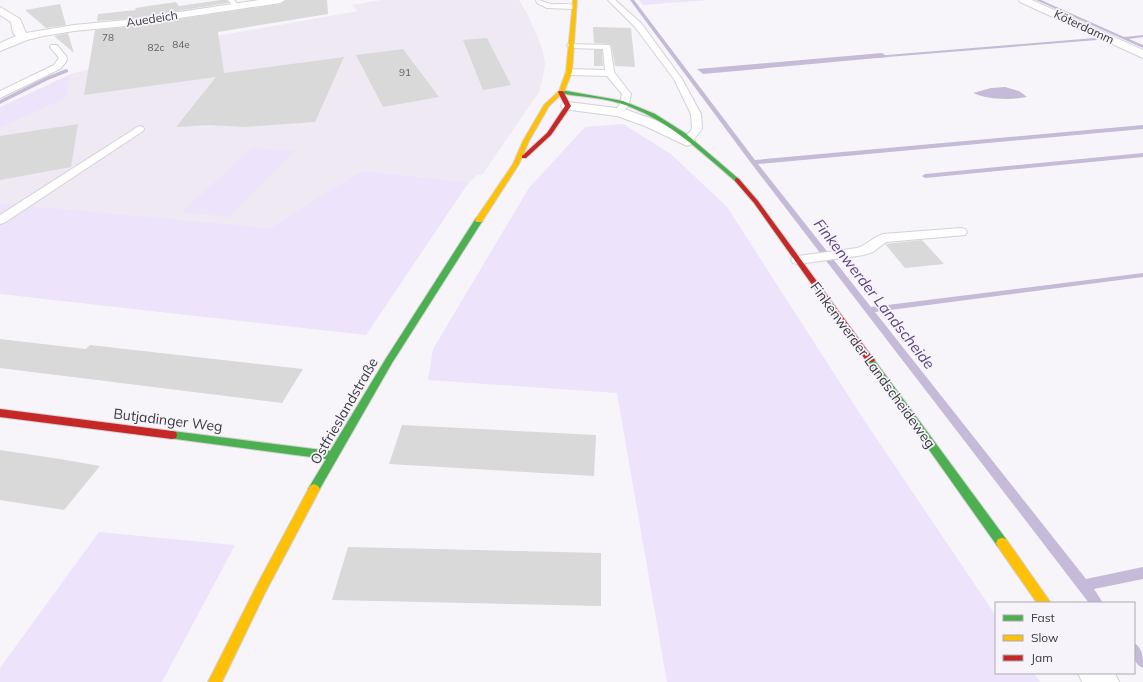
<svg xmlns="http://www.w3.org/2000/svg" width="1143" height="682" viewBox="0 0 1143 682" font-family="Mulish,sans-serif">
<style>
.built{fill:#eee9f3}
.green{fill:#ede3fb}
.water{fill:#c6bad9}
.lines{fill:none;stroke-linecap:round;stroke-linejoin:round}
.stream{fill:#c6bad9;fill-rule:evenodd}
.building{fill:#d9d9da}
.lane-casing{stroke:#d3d2d5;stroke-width:2}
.street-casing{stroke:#d3d2d5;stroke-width:2}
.fast-casing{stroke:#d3d2d5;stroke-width:2}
.slow-casing{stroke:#d3d2d5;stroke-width:2}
.jam-casing{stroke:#d3d2d5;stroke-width:2}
.lane{fill:#fefefe;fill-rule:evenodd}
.street{fill:#fefefe;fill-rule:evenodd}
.fast{fill:#4caf50;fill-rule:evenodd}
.slow{fill:#ffc107;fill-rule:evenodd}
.jam{fill:#c62828;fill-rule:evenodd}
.labels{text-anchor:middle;stroke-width:3.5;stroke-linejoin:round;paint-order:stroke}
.far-number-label{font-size:10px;fill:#626264}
.far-street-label{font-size:12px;fill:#3b3a3d;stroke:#f6f3fb}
.street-label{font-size:14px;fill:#3b3a3d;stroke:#f6f3fb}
.water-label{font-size:15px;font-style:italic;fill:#5c437c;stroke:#f6f3fb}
</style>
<rect width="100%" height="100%" fill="#f7f5f9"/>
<!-- built -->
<path class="built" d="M381 0H519L528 15 542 48 545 63 543 76 539 92 482 175H478L469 182 361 171 272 228 0 203V128L65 99 71 74 211 37 358 11 352 5Z"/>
<!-- green -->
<g class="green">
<path d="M639 0H708L643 5Z"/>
<path d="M71 74 65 99 0 128V107Z"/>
<path d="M623 124 671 154 727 207 864 420 996 616V673H1034L1040 682H667L617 393 428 380 433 349 529 188 585 127Z"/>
<path d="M252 148 294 151 229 217 182 212Z"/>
<path d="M361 171 469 182 366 335 0 294V203L271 228Z"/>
<path d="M99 532 235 545 162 682H0V668Z"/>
</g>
<!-- water -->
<g class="water">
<path d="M882 53 888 57 703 74 697 69Z"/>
<path d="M1005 87 1019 91 1027 97C1010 100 989 100 973 93L991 88Z"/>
</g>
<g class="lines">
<!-- stream -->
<g class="stream">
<path d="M630 0H634L755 160 1143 125V129L758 164 871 307 1143 273V277L875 312 1086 579 1143 567V579L1094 589 1103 603H1089L751 163Z"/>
<path d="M1036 0H1041L1124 37 1143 35V37L1129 39 1143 45V48Z"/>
<path d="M1095 38H1097V40L875 58 873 57 875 56Z"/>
<path d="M66 69 68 70V72L48 80 0 104V100L44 78Z"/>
<path d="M1143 153V157L925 178 922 176 925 174Z"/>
<path d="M1134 643C1143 648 1143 657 1143 668 1132 663 1134 654 1134 643Z"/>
</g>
</g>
<!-- building -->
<g class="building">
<path d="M221 0H227L228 3 126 19 97 21 98 14 136 10 135 8 176 2 179 6Z"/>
<path d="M286 0H327L328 14 218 32 224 73 344 57 315 122 244 127 208 125 176 127 216 77 84 95 95 30 126 27 280 4Z"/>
<path d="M60 4 66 25 46 28 25 10Z"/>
<path d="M593 27 631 28 635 67 615 66 611 44 594 43Z"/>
<path d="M68 33 74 53 54 36Z"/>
<path d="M487 38 511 85 483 90 463 40Z"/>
<path d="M403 49 439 97 383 107 356 55Z"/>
<path d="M594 50H602L603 66H594Z"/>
<path d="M78 124 71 167 0 180V136Z"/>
<path d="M922 240 944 264 905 268 885 244Z"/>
<path d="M0 339 86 349 90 345 303 369 282 403 0 368Z"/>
<path d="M402 425 596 435 594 476 389 464Z"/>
<path d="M0 450 60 459 100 466 64 510 0 500Z"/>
<path d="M348 547 601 553V606L332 600Z"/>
</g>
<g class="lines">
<defs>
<g id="lane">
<path d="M228 0H234L239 6 237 7H233Z"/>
<path d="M536 0C543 0 544 3 551 4 559 5 570 2 577 7L573 9 547 8 537 3Z"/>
<path d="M608 0H615L641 23 682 79 701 114 702 129 691 143H683L682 141 692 129 691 114 674 79 635 27Z"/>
<path d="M568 44 610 45 614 72 631 94 629 104 622 114 619 115 614 112 620 104 622 94 607 76 569 75 565 72 569 69 605 70 603 49 571 48 567 46Z"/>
<path d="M51 45H57L66 56 67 58 66 62 60 69 0 98V91L54 65 59 58 50 47Z"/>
<path d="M139 126 143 127 144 129 143 131 4 223 0 224V215Z"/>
<path d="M961 228 965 229 967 232 965 235 886 242 873 252 864 255 798 264 793 263 791 260 793 257 798 256 857 248C867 245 873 237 883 234Z"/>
</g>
<g id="street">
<path d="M259 0H285L280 3 126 26 74 31 43 36 27 40 0 51V43L16 36 13 33 11 22 0 15V7L20 19 26 33 74 25 126 20Z"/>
<path d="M1019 0H1032L1143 50V58L1020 2Z"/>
<path d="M568 102 624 109 655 120 692 138 695 141 692 144 687 146 645 126 617 116 563 109 561 106 563 103Z"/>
<path d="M1078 673H1115L1119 682H1082Z"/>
</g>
<g id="fast">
<path d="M561 90 623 101 655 114 685 133 740 180 737 182 735 181C700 151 665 117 619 103 600 97 579 97 559 93V91Z"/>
<path d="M476 218H482L483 220 392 363 318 492 314 494 310 492 308 489 326 459 168 438 167 435 168 432 172 431 330 451 385 360Z"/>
<path d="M870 357 873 358 1006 539 1008 543 1006 547 1002 548 998 547 867 362 865 360Z"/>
</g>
<g id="slow">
<path d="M573 0H577L572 72 564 92 549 106 529 141 519 164 483 220 482 222H476L475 220 513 164 523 141 544 105 559 91 566 72Z"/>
<path d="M314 484 318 486 320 489 265 593 222 682H208L257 585 310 486Z"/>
<path d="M1002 538 1006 539 1051 603H1037L998 547 996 543 998 539Z"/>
</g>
<g id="jam">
<path d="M559 91H563L571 106 551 135 526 158H522V156L547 133 565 106 558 92Z"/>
<path d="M737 178 739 179 758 201 873 358 875 360 873 362H867L754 203 735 181V179Z"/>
<path d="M0 409 172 431 176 432 177 435 176 438 172 439 0 417Z"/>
</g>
</defs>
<!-- lane casing -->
<use href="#lane" class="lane-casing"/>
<!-- street casing -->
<use href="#street" class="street-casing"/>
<!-- fast casing -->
<use href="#fast" class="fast-casing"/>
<!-- slow casing -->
<use href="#slow" class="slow-casing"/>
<!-- jam casing -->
<use href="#jam" class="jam-casing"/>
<!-- lane -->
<use href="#lane" class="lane"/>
<!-- street -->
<use href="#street" class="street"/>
<!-- fast -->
<use href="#fast" class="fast"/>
<!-- slow -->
<use href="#slow" class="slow"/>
<!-- jam -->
<use href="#jam" class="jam"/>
</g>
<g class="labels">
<!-- far-number labels -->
<g class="far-number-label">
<text x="108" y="41">78</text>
<text x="181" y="48">84e</text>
<text x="156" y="51">82c</text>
<text x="405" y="76">91</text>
</g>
<!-- far-street labels -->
<g class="far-street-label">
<text transform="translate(152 19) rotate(-9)" y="4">Auedeich</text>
<text transform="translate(1084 27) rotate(25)" y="4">Köterdamm</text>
</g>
<!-- street labels -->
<g class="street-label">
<text transform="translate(873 365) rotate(54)" y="5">Finkenwerder Landscheideweg</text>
<text transform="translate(344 411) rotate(-60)" y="5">Ostfrieslandstraße</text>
<text transform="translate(168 420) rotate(7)" y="5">Butjadinger Weg</text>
</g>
<!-- water labels -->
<g class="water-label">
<text transform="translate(874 294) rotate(52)" y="5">Finkenwerder Landscheide</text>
</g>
</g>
<!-- legend -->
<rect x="995" y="602" width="140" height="72" fill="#f6f3fb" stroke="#aba9af"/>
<rect x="1003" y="615" width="20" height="6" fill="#4caf50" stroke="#aba9af"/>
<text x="1031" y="622" font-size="12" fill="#3b3a3d">Fast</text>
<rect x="1003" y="635" width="20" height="6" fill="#ffc107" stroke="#aba9af"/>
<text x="1031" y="642" font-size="12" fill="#3b3a3d">Slow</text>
<rect x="1003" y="655" width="20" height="6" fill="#c62828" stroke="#aba9af"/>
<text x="1031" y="662" font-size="12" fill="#3b3a3d">Jam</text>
</svg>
